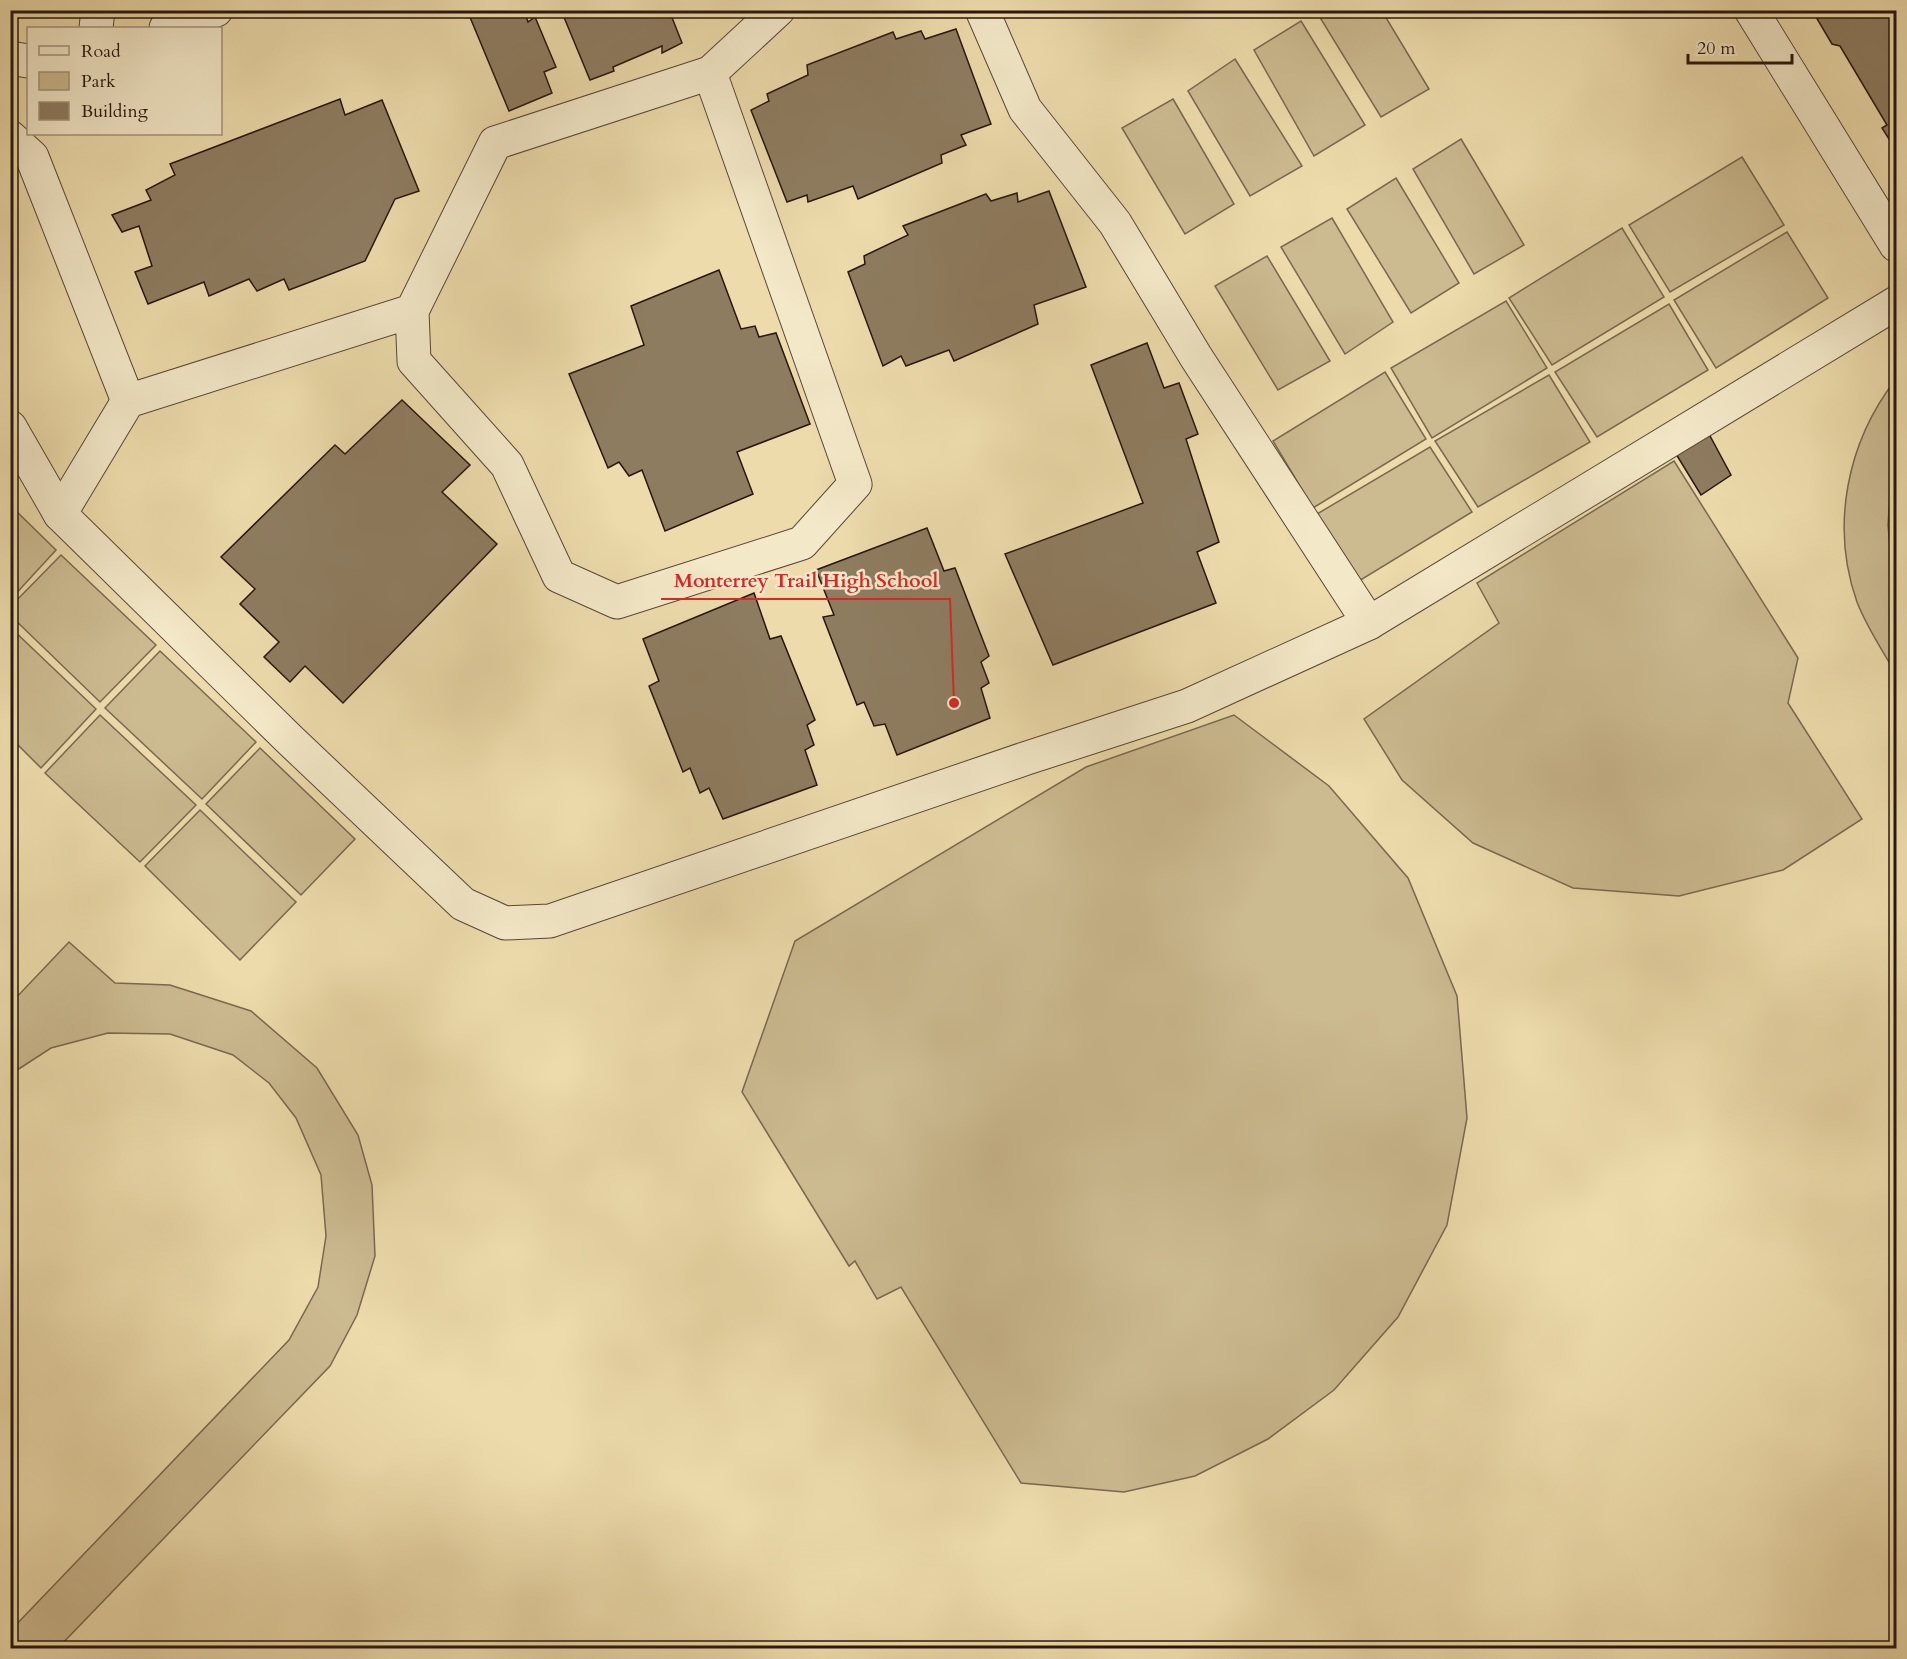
<svg xmlns="http://www.w3.org/2000/svg" width="1907" height="1659" viewBox="0 0 1907 1659" font-family="Cardo,serif">
<style>
.green{fill:#ccba90;stroke:#7a6850;stroke-width:1.5}
.building{fill:#8e7c60;stroke:#28160f;stroke-width:1.5}
.lines{fill:none;stroke-linecap:round;stroke-linejoin:round}
.minor-casing{stroke:#594736;stroke-width:35}
.minor{stroke:#f3e8c8;stroke-width:33}
.leader{fill:none;stroke:#d62828;stroke-width:2}
.callout-dot{fill:#d62828;stroke:#f3e8c8;stroke-width:2}
.callout-label{font-size:20px;text-anchor:middle;font-weight:bold;fill:#d62828;stroke:#f3e8c8;stroke-width:5;stroke-linejoin:round;paint-order:stroke}
</style>
<rect width="100%" height="100%" fill="#eddbab"/>
<filter id="stains"><feTurbulence type="fractalNoise" baseFrequency=".00333" numOctaves="4"/><feColorMatrix values="0 0 0 0 .2 0 0 0 0 .09 0 0 0 0 .02 0 0 0 .5 -.17"/></filter>
<radialGradient id="worn" r=".72"><stop offset=".6" stop-color="#630" stop-opacity="0"/><stop offset="1" stop-color="#630" stop-opacity=".3"/></radialGradient>
<!-- green -->
<g class="green">
<path d="M1316 11H1382L1429 89 1381 117Z"/>
<path d="M1301 21 1365 125 1314 156 1254 50Z"/>
<path d="M1235 59 1302 166 1250 196 1188 91Z"/>
<path d="M1173 99 1234 204 1185 234 1122 128Z"/>
<path d="M1461 139 1524 245 1474 274 1413 169Z"/>
<path d="M1742 157 1784 225 1670 292 1629 225Z"/>
<path d="M1396 178 1459 283 1411 313 1347 209Z"/>
<path d="M1332 218 1393 322 1345 354 1281 247Z"/>
<path d="M1622 228 1664 297 1552 365 1509 298Z"/>
<path d="M1787 232 1828 298 1716 368 1674 300Z"/>
<path d="M1267 256 1330 361 1278 390 1215 286Z"/>
<path d="M1506 301 1547 368 1432 438 1391 368Z"/>
<path d="M1669 304 1708 370 1597 437 1555 372Z"/>
<path d="M1385 372 1426 439 1313 508 1273 441Z"/>
<path d="M1549 375 1590 442 1478 507 1435 441Z"/>
<path d="M1896 379V471L1890 495 1888 525 1891 558 1896 576V674C1883 651 1867 628 1857 602 1830 526 1847 442 1896 379Z"/>
<path d="M1430 447 1472 512 1359 581 1317 514Z"/>
<path d="M1674 461 1798 658 1788 703 1862 819 1783 870 1679 896 1573 888 1473 843 1402 780 1364 719 1499 623 1477 583Z"/>
<path d="M11 506 56 550 11 599H10Z"/>
<path d="M61 555 156 645 100 702 11 616V606Z"/>
<path d="M10 627 96 709 41 768 11 738Z"/>
<path d="M160 651 256 742 202 799 105 708Z"/>
<path d="M100 715 196 805 140 862 45 773Z"/>
<path d="M1234 715 1329 786 1408 878 1457 996 1467 1118 1447 1225 1398 1317 1334 1390 1268 1439 1195 1476 1124 1492 1021 1483 901 1287 877 1299 855 1261 849 1266 742 1092 795 941 1086 767Z"/>
<path d="M260 748 355 839 301 895 206 804Z"/>
<path d="M200 810 296 902 240 960 145 866Z"/>
<path d="M69 942 115 983 170 985 251 1011 317 1068 358 1135 372 1185 375 1256 357 1315 330 1366 58 1648H11V1630L289 1340 318 1287 326 1236 321 1175 296 1118 269 1083 233 1055 170 1034 108 1033 51 1048 11 1074V1003Z"/>
</g>
<!-- building -->
<g class="building">
<path d="M467 10H524L528 22 535 17 556 67 544 72 552 93 509 111Z"/>
<path d="M561 10H669L682 43 662 53V46L613 67 614 71 590 80Z"/>
<path d="M1827 10H1896V150L1882 128 1887 125 1840 46 1832 44 1816 17Z"/>
<path d="M956 29 991 124 961 135 966 145 941 155 942 163 858 199 853 186 808 202 807 195 787 202 751 110 769 101 767 94 808 75 807 65 893 32 896 39 921 31 925 39Z"/>
<path d="M340 99 345 115 382 100 419 191 395 199 365 261 289 290 284 279 257 291 249 279 209 296 204 282 148 304 135 272 152 266 139 226 122 232 112 215 151 200 146 190 175 175 170 164Z"/>
<path d="M1049 191 1086 287 1034 305 1038 324 954 361 949 350 906 366 901 356 883 366 848 272 865 264 864 256 908 235 903 226 986 194 991 201 1017 193 1018 202Z"/>
<path d="M719 270 741 329 755 326 759 337 776 333 810 424 737 452 753 494 665 531 642 470 629 476 619 462 608 468 569 374 644 345 631 306Z"/>
<path d="M1147 343 1164 388 1179 383 1198 434 1186 439 1219 542 1197 552 1216 603 1053 665 1005 554 1143 503 1091 365Z"/>
<path d="M402 400 470 465 442 492 497 544 343 703 305 666 290 682 264 657 279 642 240 604 255 589 221 557 335 445 345 454Z"/>
<path d="M1709 434 1731 475 1701 495 1676 454Z"/>
<path d="M927 528 944 571 955 568 989 656 981 662 989 683 981 688 990 718 897 755 885 724 874 726 864 702 857 705 823 617 834 615 816 570Z"/>
<path d="M754 593 770 639 781 636 815 720 807 725 814 745 805 750 817 785 723 819 709 788 700 793 690 768 683 772 649 686 659 681 643 639Z"/>
</g>
<g class="lines">
<defs>
<g id="minor">
<path d="M982 10 1025 109 1115 223 1196 357 1369 623"/>
<path d="M1751 10 1896 245"/>
<path d="M96 28 98 10"/>
<path d="M166 28 216 10"/>
<path d="M10 58 28 61"/>
<path d="M710 73 778 10"/>
<path d="M10 137 32 157 128 401"/>
<path d="M10 427 60 514 289 739 463 904 505 923 550 921 1027 758 1187 706 1369 623 1896 303"/>
<path d="M60 514 128 401 412 311 495 143 710 73 855 484 802 543 617 602 559 576 507 465 414 361 412 311"/>
</g>
</defs>
<!-- minor casing -->
<use href="#minor" class="minor-casing"/>
<!-- minor -->
<use href="#minor" class="minor"/>
</g>
<!-- callouts -->
<path class="leader" d="M954 703L950 599H661"/>
<circle class="callout-dot" cx="954" cy="703" r="6"/>
<g class="callout-label">
<text x="806" y="587">Monterrey Trail High School</text>
</g>
<!-- margin -->
<rect width="1907" height="1659" fill="none" stroke="#eddbab" stroke-width="36"/>
<rect x="12" y="12" width="1883" height="1635" fill="none" stroke="#28160f" stroke-width="3"/>
<rect x="18" y="18" width="1871" height="1623" fill="none" stroke="#28160f" stroke-width="1.5"/>
<!-- legend -->
<rect x="27" y="27" width="195" height="108" fill="#f3e8c8" stroke="#a2947e" stroke-width="1.5"/>
<rect x="39" y="46" width="30" height="9" fill="#f3e8c8" stroke="#a2947e" stroke-width="1.5"/>
<text x="81" y="57" font-size="18" fill="#28160f">Road</text>
<rect x="39" y="72" width="30" height="18" fill="#ccba90" stroke="#a2947e" stroke-width="1.5"/>
<text x="81" y="87" font-size="18" fill="#28160f">Park</text>
<rect x="39" y="102" width="30" height="18" fill="#8e7c60" stroke="#a2947e" stroke-width="1.5"/>
<text x="81" y="117" font-size="18" fill="#28160f">Building</text>
<!-- scale -->
<path d="M1688 54v9h104v-9" fill="none" stroke="#28160f" stroke-width="3"/>
<text x="1697" y="54" font-size="18" fill="#28160f" stroke="#f3e8c8" stroke-width="4.5" paint-order="stroke">20 m</text>
<rect width="100%" height="100%" filter="url(#stains)"/>
<rect width="100%" height="100%" fill="url(#worn)"/>
</svg>
